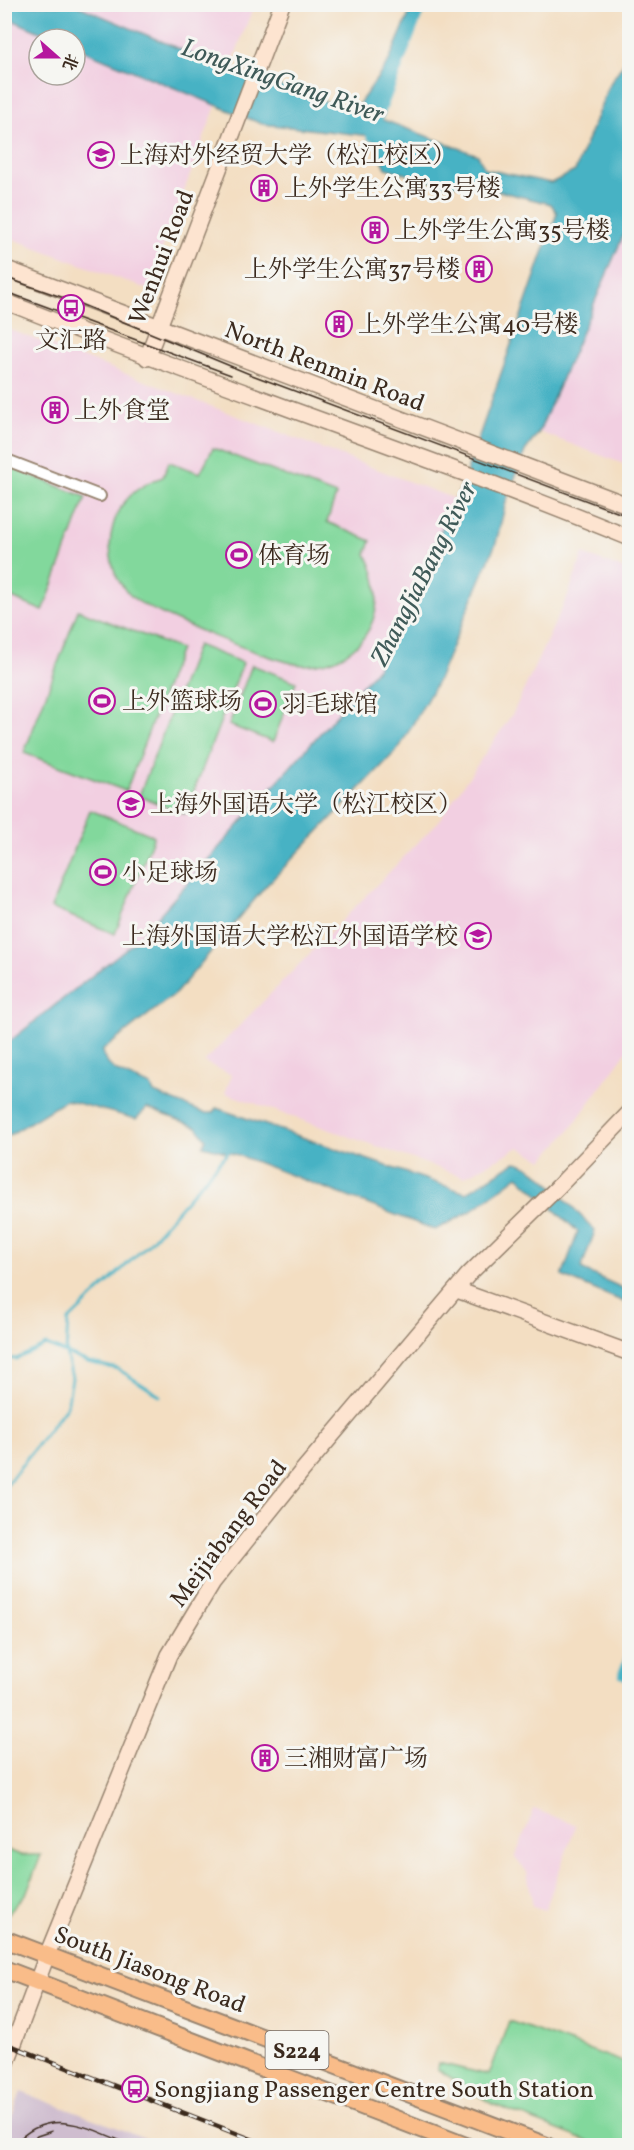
<svg xmlns="http://www.w3.org/2000/svg" width="634" height="2150" viewBox="0 0 634 2150" font-family="Vollkorn,'Noto Serif SC',serif">
<style>
.built{fill:#f2cfe1;fill-rule:evenodd}
.industrial{fill:#cfbdcf}
.green{fill:#82d89c;stroke:#5e815d;stroke-width:1.5}
.water{fill:#46b2c4;stroke:#406e71;stroke-width:1.5}
.lines{fill:none;stroke-linecap:round;stroke-linejoin:round}
.stream{stroke:#46b2c4;stroke-width:3}
.canal{stroke:#46b2c4;stroke-width:10}
.street-casing{stroke:#978470;stroke-width:14}
.secondary-casing{stroke:#978470;stroke-width:18}
.primary-casing{stroke:#978470;stroke-width:20}
.street{stroke:#fff;stroke-width:10}
.secondary{stroke:#fde4d0;stroke-width:15}
.primary{stroke:#f9bc89;stroke-width:16}
.tram{stroke:#3b2a1e;stroke-width:1.5}
.rail-casing{stroke:#3b2a1e;stroke-width:5}
.rail{stroke:#f6f6f2;stroke-width:3;stroke-dasharray:9;stroke-linecap:butt}
.labels{text-anchor:middle;stroke-width:6;stroke-linejoin:round;paint-order:stroke}
.shield{fill:#f6f6f2;stroke:#73675e;stroke-width:1.5}
.shield-label{font-size:22px;font-weight:bold;fill:#3b2a1e}
.poi-label{font-size:24px;fill:#3b2a1e;stroke:#f6f6f2;text-anchor:start}
.street-label{font-size:24px;fill:#3b2a1e;stroke:#f6f6f2}
.water-label{font-size:26px;font-style:italic;fill:#3f5a58;stroke:#f6f6f2}
</style>
<rect width="100%" height="100%" fill="#f6f6f2"/>
<filter id="ink" filterUnits="userSpaceOnUse"><feTurbulence type="fractalNoise" baseFrequency=".0167" numOctaves="2"/><feDisplacementMap in="SourceGraphic" scale="12" xChannelSelector="R" yChannelSelector="G"/><feConvolveMatrix kernelMatrix="1 2 1 2 8 2 1 2 1" color-interpolation-filters="sRGB"/></filter>
<filter id="wash" filterUnits="userSpaceOnUse"><feTurbulence type="fractalNoise" baseFrequency=".008" numOctaves="4" result="noise"/><feDisplacementMap in="SourceGraphic" scale="24" xChannelSelector="R" yChannelSelector="G"/><feGaussianBlur stdDeviation="1.35" result="paint"/><feColorMatrix in="noise" values="0 0 0 0 0 0 0 0 0 0 0 0 0 0 0 0 0 1.4 0 .05"/><feComposite in="paint" operator="in"/></filter>
<g filter="url(#wash)">
<rect width="100%" height="100%" fill="#f3dec2"/>
<!-- built -->
<g class="built">
<path d="M4 5H254L147 289 5 236ZM39 39H75V75H39Z"/>
<path d="M629 222V466L539 432Z"/>
<path d="M5 328 455 499 376 670 138 939 5 1045Z"/>
<path d="M583 554 629 571V1048L569 1131 543 1160 519 1147 464 1177 225 1093 232 1075 204 1062 437 823 513 713 568 595Z"/>
<path d="M534 1809 576 1825 545 1910 533 1906 527 1872 515 1858Z"/>
</g>
<!-- industrial -->
<path class="industrial" d="M21 2092 164 2145H5V2135Z"/>
<!-- green -->
<g class="green">
<path d="M213 448 336 495 327 522 371 541 366 554C394 606 367 664 305 665 280 665 152 614 132 597 112 580 106 550 113 526 119 501 139 484 163 477L169 462 200 473Z"/>
<path d="M5 465 86 497 43 611 5 595Z"/>
<path d="M78 610 180 649 126 791 24 753Z"/>
<path d="M197 645 243 663 185 814 139 796Z"/>
<path d="M252 665 296 682 273 742 229 725Z"/>
<path d="M90 810 154 836 115 934 51 908Z"/>
<path d="M5 1849 21 1855H41L26 1894 9 1913 5 1912Z"/>
<path d="M509 2021 629 2064V2145H597L492 2104 437 2069 438 2063 489 2075Z"/>
</g>
<!-- water -->
<path class="water" d="M5 5H76L220 66 354 111 388 63 413 5H421L378 118 478 155 485 169 551 183 575 171 609 85 629 55V222L539 432 525 451 506 502 496 543 437 682 399 748 266 886 176 993 102 1051C105 1072 133 1078 151 1086L154 1093 204 1113H213L216 1108 466 1193 515 1162C538 1164 578 1214 595 1231L581 1269 629 1291V1304L562 1276 578 1232 518 1176 471 1211 435 1230 238 1155 203 1146 206 1139 197 1127 147 1108 136 1119 66 1100 5 1138V1045L138 939 376 670 462 485 557 213 551 204 466 183 446 186 386 168 371 136 262 124 75 47V39H56L5 17Z"/>
<g class="lines">
<!-- stream -->
<g class="stream">
<path d="M4 1358 16 1359 46 1345 88 1362 118 1369 160 1396"/>
<path d="M4 1488 67 1406 72 1378 66 1353 68 1321 149 1243 230 1150"/>
</g>
<!-- canal -->
<g class="canal">
<path d="M371 136 422 4"/>
<path d="M630 1656 623 1674 630 1677"/>
</g>
</g>
</g>
<g filter="url(#ink)">
<g class="lines">
<defs>
<path id="street" d="M4 459 100 496"/>
<g id="secondary">
<path d="M4 268 630 506"/>
<path d="M4 301C211 384 423 453 630 538"/>
<path d="M147 358 282 4"/>
<path d="M457 1290 630 1353"/>
<path d="M4 2070 47 1955 169 1655 213 1582 302 1471 468 1275 557 1188 630 1112"/>
</g>
<g id="primary">
<path d="M4 1939 547 2146"/>
<path d="M4 1969 466 2146"/>
</g>
</defs>
<!-- street casing -->
<use href="#street" class="street-casing"/>
<!-- secondary casing -->
<use href="#secondary" class="secondary-casing"/>
<!-- primary casing -->
<use href="#primary" class="primary-casing"/>
<!-- street -->
<use href="#street" class="street"/>
<!-- secondary -->
<use href="#secondary" class="secondary"/>
<!-- primary -->
<use href="#primary" class="primary"/>
<!-- tram -->
<g class="tram">
<path d="M4 277 73 301 252 375 630 517"/>
<path d="M4 291 231 375"/>
<path d="M13 2146C49 2103 91 2129 133 2146"/>
<path d="M25 2146 37 2136 52 2131"/>
</g>
<defs>
<path id="rail" d="M4 2043 268 2146"/>
</defs>
<!-- rail casing -->
<use href="#rail" class="rail-casing"/>
<!-- rail -->
<use href="#rail" class="rail"/>
</g>
</g>
<!-- icons -->
<defs>
<symbol id="university-ring" viewBox="-11 -11 22 22"><circle r="9.5" fill="#f6f6f2" stroke="#b5179e" stroke-width="1.5"/><path d="M0-5L7-2L0 1L-7-2ZM-4 1L0 2.5L4 1V4Q0 6-4 4Z" fill="#b5179e"/></symbol>
<symbol id="building-ring" viewBox="-11 -11 22 22"><circle r="9.5" fill="#f6f6f2" stroke="#b5179e" stroke-width="1.5"/><path d="M-4-6H4V6H1V3H-1V6H-4ZM-2.5-4.3h1.7v1.8h-1.7ZM.8-4.3h1.7v1.8H.8ZM-2.5-1h1.7V.8h-1.7ZM.8-1h1.7V.8H.8Z" fill="#b5179e"/></symbol>
<symbol id="bus-ring" viewBox="-11 -11 22 22"><circle r="9.5" fill="#f6f6f2" stroke="#b5179e" stroke-width="1.5"/><path d="M-5-6H5V4H4V6H2V4H-2V6H-4V4H-5ZM-3.5-4V0h7V-4ZM-3.5 1.2v1.5H-2V1.2ZM2 1.2v1.5H3.5V1.2Z" fill="#b5179e"/></symbol>
<symbol id="stadium-ring" viewBox="-11 -11 22 22"><circle r="9.5" fill="#f6f6f2" stroke="#b5179e" stroke-width="1.5"/><path d="M0-5a6.5 5 0 1 0 0 10a6.5 5 0 1 0 0-10ZM-3.5-1.8h7v3.6h-7Z" fill="#b5179e"/></symbol>
<symbol id="school-ring" viewBox="-11 -11 22 22"><circle r="9.5" fill="#f6f6f2" stroke="#b5179e" stroke-width="1.5"/><path d="M0-5L7-2L0 1L-7-2ZM-4 1L0 2.5L4 1V4Q0 6-4 4Z" fill="#b5179e"/></symbol>
</defs>
<g fill-rule="evenodd">
<use href="#university-ring" x="86" y="140" width="30" height="30"/>
<use href="#building-ring" x="249" y="173" width="30" height="30"/>
<use href="#building-ring" x="360" y="215" width="30" height="30"/>
<use href="#building-ring" x="464" y="254" width="30" height="30"/>
<use href="#bus-ring" x="56" y="293" width="30" height="30"/>
<use href="#building-ring" x="324" y="309" width="30" height="30"/>
<use href="#building-ring" x="40" y="395" width="30" height="30"/>
<use href="#stadium-ring" x="224" y="540" width="30" height="30"/>
<use href="#stadium-ring" x="87" y="686" width="30" height="30"/>
<use href="#stadium-ring" x="248" y="689" width="30" height="30"/>
<use href="#university-ring" x="116" y="789" width="30" height="30"/>
<use href="#stadium-ring" x="88" y="857" width="30" height="30"/>
<use href="#school-ring" x="463" y="921" width="30" height="30"/>
<use href="#building-ring" x="250" y="1743" width="30" height="30"/>
<use href="#bus-ring" x="120" y="2074" width="30" height="30"/>
</g>
<g class="labels">
<!-- shield labels -->
<rect class="shield" x="265.5" y="2031" width="63" height="38" rx="4.5"/>
<g class="shield-label">
<text x="297" y="2058">S224</text>
</g>
<!-- poi labels -->
<g class="poi-label">
<text x="120" y="163">上海对外经贸大学（松江校区）</text>
<text x="284" y="196">上外学生公寓33号楼</text>
<text x="394" y="238">上外学生公寓35号楼</text>
<text x="460" y="277" text-anchor="end">上外学生公寓37号楼</text>
<text x="358" y="332">上外学生公寓40号楼</text>
<text x="71" y="348" text-anchor="middle">文汇路</text>
<text x="74" y="418">上外食堂</text>
<text x="258" y="563">体育场</text>
<text x="122" y="709">上外篮球场</text>
<text x="282" y="712">羽毛球馆</text>
<text x="150" y="812">上海外国语大学（松江校区）</text>
<text x="122" y="880">小足球场</text>
<text x="458" y="944" text-anchor="end">上海外国语大学松江外国语学校</text>
<text x="284" y="1766">三湘财富广场</text>
<text x="154" y="2097">Songjiang Passenger Centre South Station</text>
</g>
<!-- street labels -->
<g class="street-label">
<text transform="translate(161 257) rotate(-69)" y="8">Wenhui Road</text>
<text transform="translate(325 366) rotate(21)" y="8">North Renmin Road</text>
<text transform="translate(228 1533) rotate(-53)" y="8">Meijiabang Road</text>
<text transform="translate(150 1969) rotate(21)" y="8">South Jiasong Road</text>
</g>
<!-- water labels -->
<g class="water-label">
<text transform="translate(283 80) rotate(19)" y="9">LongXingGang River</text>
<text transform="translate(423 573) rotate(-63)" y="9">ZhangJiaBang River</text>
</g>
</g>
<!-- margin -->
<rect width="634" height="2150" fill="none" stroke="#f6f6f2" stroke-width="24"/>
<!-- north arrow -->
<g transform="translate(57 57) rotate(111)"><circle r="28" fill="#f6f6f2" stroke="#aba49d" stroke-width="1.5"/>
<path d="M0-4.5L10 22L0 15L-10 22Z" fill="#b5179e"/>
<text y="-9" font-size="16" font-weight="bold" text-anchor="middle" fill="#3b2a1e">北</text>
</g>
</svg>
